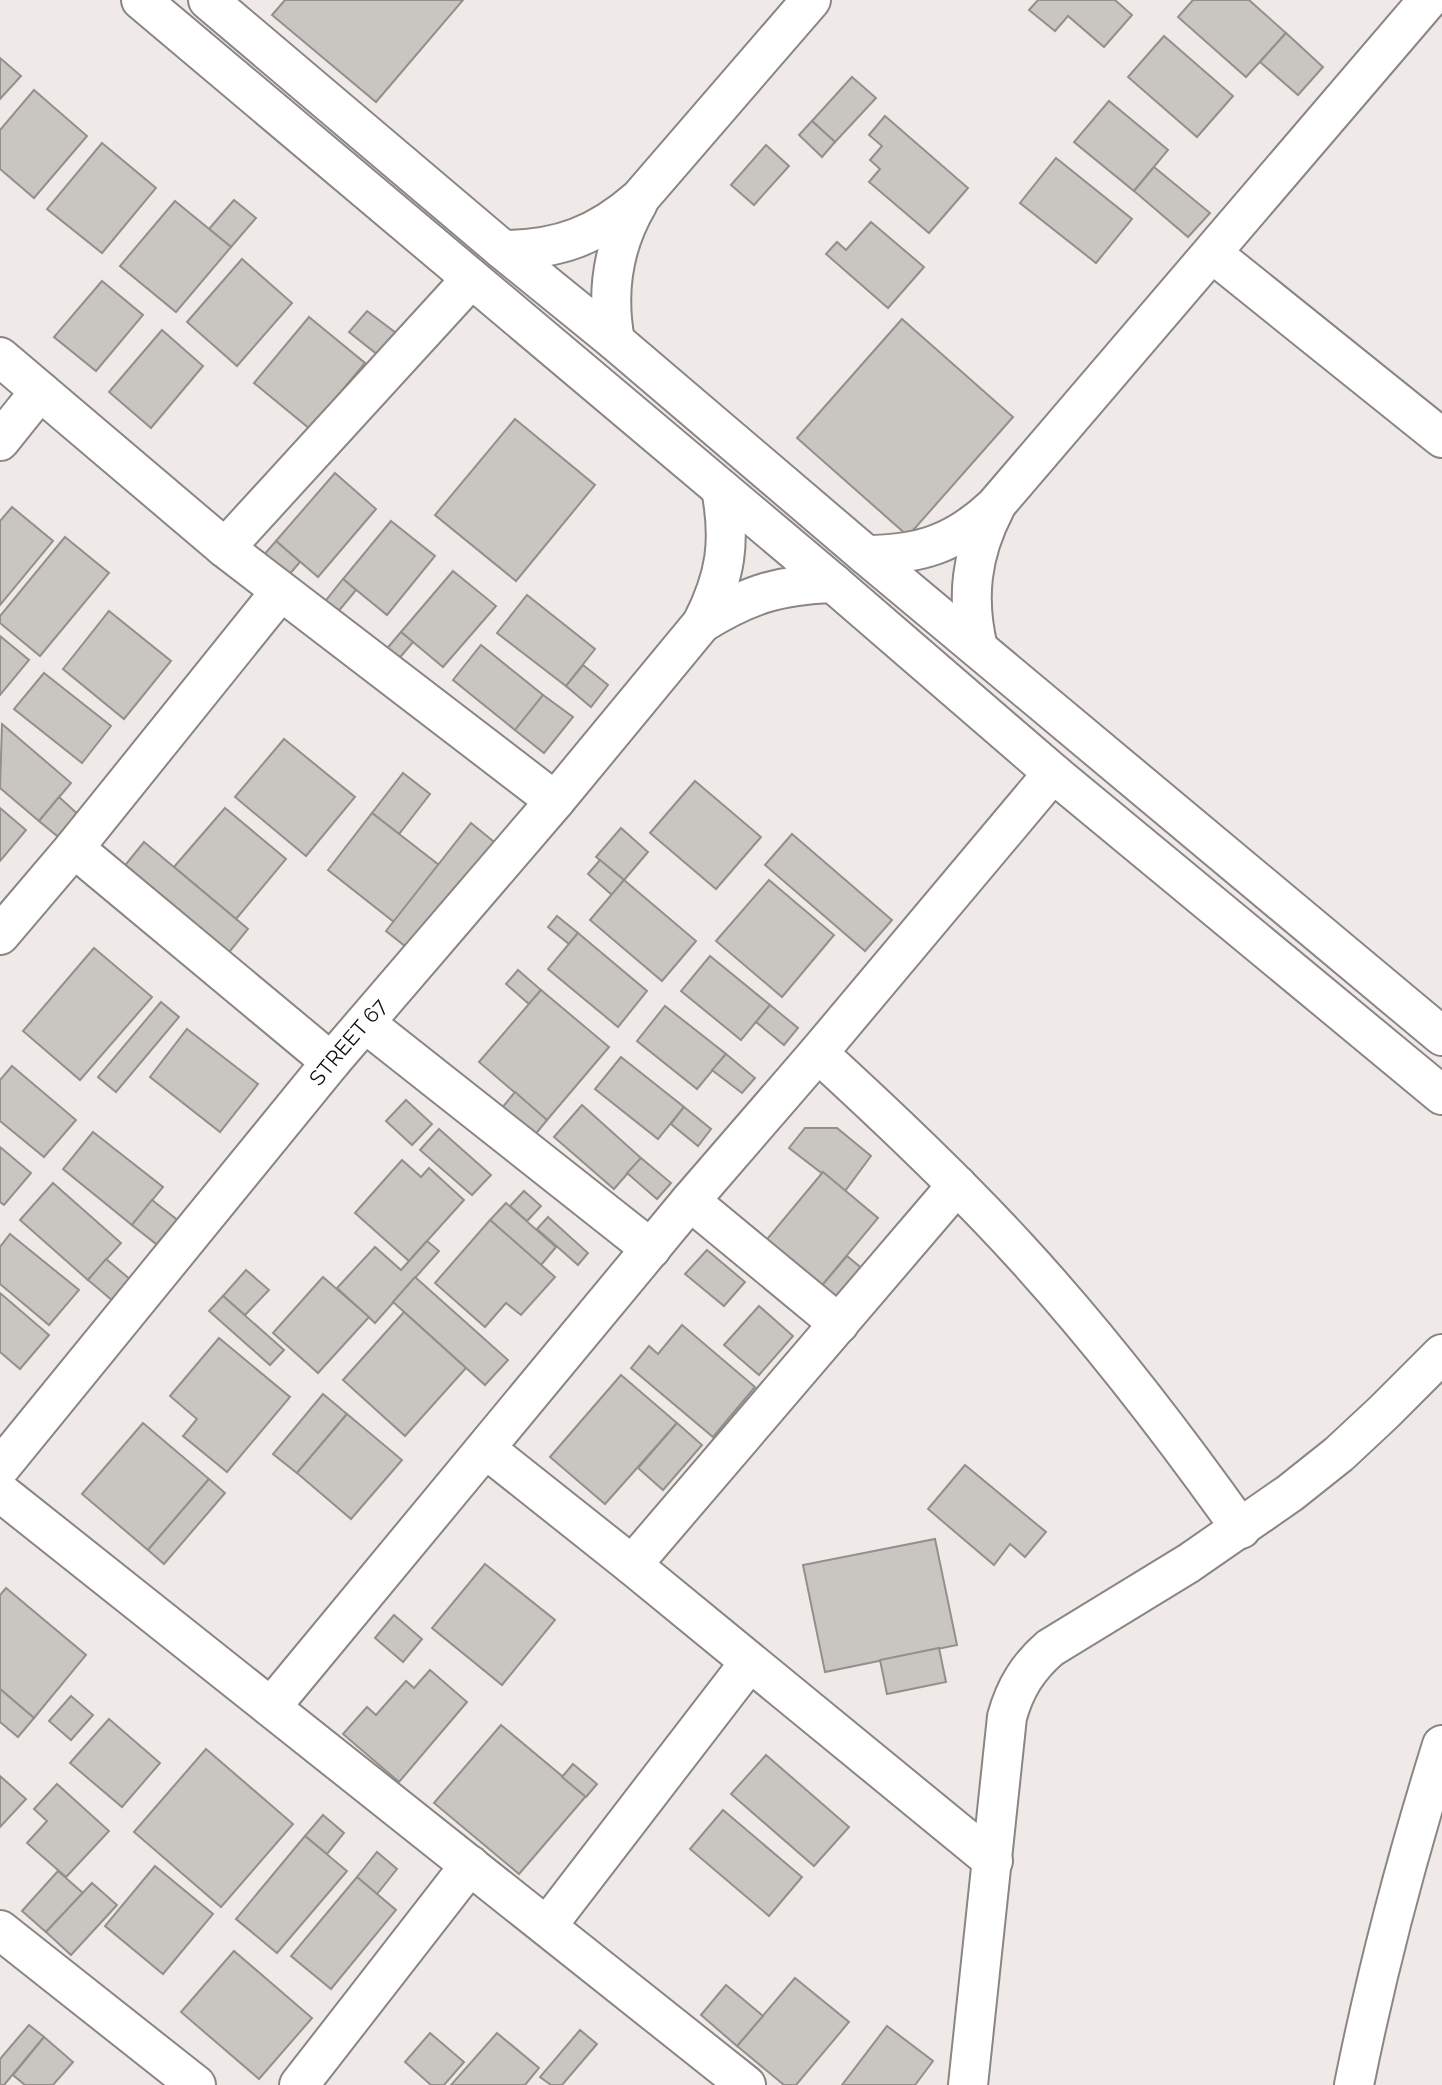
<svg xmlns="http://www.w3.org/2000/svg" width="1442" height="2085" viewBox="0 0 1442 2085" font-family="Raleway,sans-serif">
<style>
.building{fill:#c9c5c1;stroke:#93908c;stroke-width:2}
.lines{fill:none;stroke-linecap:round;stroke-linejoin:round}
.street-casing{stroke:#8b8584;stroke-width:42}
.secondary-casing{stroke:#8b8584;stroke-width:42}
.street{stroke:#fff;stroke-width:38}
.secondary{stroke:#fff;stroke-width:38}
.labels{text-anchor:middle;stroke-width:5;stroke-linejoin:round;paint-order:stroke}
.street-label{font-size:21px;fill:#100e0d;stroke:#fcf6f4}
</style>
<rect width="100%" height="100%" fill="#efe9e7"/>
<!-- building -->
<g class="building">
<path d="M285 0H463L376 102 272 15Z"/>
<path d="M1038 0H1115L1132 15 1104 47 1068 16 1055 31 1029 10Z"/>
<path d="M1193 0H1249L1286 33 1246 77 1178 17Z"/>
<path d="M1286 33 1323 67 1298 95 1260 62Z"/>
<path d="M1164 36 1233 96 1197 137 1128 77Z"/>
<path d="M0 58 21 76 0 99Z"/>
<path d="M852 77 876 98 835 142 812 121Z"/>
<path d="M34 90 87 136 34 198 0 169V130Z"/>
<path d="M1109 101 1168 150 1134 191 1074 142Z"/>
<path d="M885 116 968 188 929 233 869 182 880 169 870 160 882 146 869 135Z"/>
<path d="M812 121 835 142 822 157 799 135Z"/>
<path d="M102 143 156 188 102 253 47 209Z"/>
<path d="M766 145 789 166 754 205 731 185Z"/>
<path d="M1056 158 1132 219 1096 263 1020 203Z"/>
<path d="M1154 167 1210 213 1188 237 1134 191Z"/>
<path d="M234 200 256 218 231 247 209 229Z"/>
<path d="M175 201 231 247 176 312 120 266Z"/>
<path d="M871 222 924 267 888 308 826 254 837 242 846 250Z"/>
<path d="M242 259 292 303 237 366 187 322Z"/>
<path d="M102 281 143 315 96 371 54 337Z"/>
<path d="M367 311 396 333 378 355 349 332Z"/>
<path d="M309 317 365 363 310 429 254 383Z"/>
<path d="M902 319 1013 417 908 536 797 438Z"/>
<path d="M162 330 203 366 151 428 109 392Z"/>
<path d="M515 419 595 485 516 581 435 515Z"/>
<path d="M335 473 376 509 318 577 276 541Z"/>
<path d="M12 507 53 541 0 605V521Z"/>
<path d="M391 521 435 556 387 615 343 579Z"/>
<path d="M65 537 109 573 40 656 0 623V616Z"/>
<path d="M276 541 300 562 280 585 256 564Z"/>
<path d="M453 571 496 606 443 667 401 632Z"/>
<path d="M343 579 356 590 332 619 319 609Z"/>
<path d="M527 595 595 649 566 686 497 633Z"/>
<path d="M109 611 171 661 124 719 63 669Z"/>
<path d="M401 632 413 642 391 668 379 658Z"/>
<path d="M0 636 29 660 0 695Z"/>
<path d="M481 645 543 695 515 730 453 680Z"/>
<path d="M583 665 608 685 591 707 566 686Z"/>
<path d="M44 673 111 726 82 763 14 709Z"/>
<path d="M543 695 573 717 544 753 515 730Z"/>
<path d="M2 724 71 783 39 821 0 788Z"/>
<path d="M284 739 355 797 306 856 235 797Z"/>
<path d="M403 773 430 794 399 834 372 813Z"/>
<path d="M695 781 761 837 716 889 650 833Z"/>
<path d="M59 797 81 817 62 840 39 821Z"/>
<path d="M0 808 26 830 0 861Z"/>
<path d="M225 808 286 859 236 919 174 867Z"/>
<path d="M372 813 439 865 394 922 328 870Z"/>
<path d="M471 823 499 846 415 954 386 931Z"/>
<path d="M621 828 648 852 624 880 596 857Z"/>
<path d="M792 834 892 920 865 951 765 865Z"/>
<path d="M144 842 248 929 226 956 122 869Z"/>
<path d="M600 860 624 880 612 895 588 874Z"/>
<path d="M624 880 696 941 662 981 590 920Z"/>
<path d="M769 880 834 935 782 997 716 941Z"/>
<path d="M557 916 578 933 569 944 548 927Z"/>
<path d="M578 933 647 991 618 1027 548 969Z"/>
<path d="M94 948 152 997 80 1080 23 1031Z"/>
<path d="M710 956 770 1005 741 1040 681 991Z"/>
<path d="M518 970 541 990 529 1004 506 984Z"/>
<path d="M541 990 609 1047 547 1120 479 1062Z"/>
<path d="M161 1002 179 1017 116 1092 98 1077Z"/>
<path d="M770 1005 798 1028 784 1045 756 1022Z"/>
<path d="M665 1006 726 1054 697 1089 637 1041Z"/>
<path d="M187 1029 258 1084 220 1132 150 1077Z"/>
<path d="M726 1054 755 1078 742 1093 712 1070Z"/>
<path d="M621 1057 684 1107 658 1139 595 1089Z"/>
<path d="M12 1066 76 1120 44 1157 0 1121V1080Z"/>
<path d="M515 1092 547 1120 534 1136 501 1109Z"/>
<path d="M406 1100 432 1124 412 1145 386 1121Z"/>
<path d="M582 1105 641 1158 614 1189 554 1137Z"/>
<path d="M684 1107 711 1129 698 1146 671 1124Z"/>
<path d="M805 1128H837L871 1156 845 1191 789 1148Z"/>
<path d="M439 1129 491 1175 472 1195 420 1150Z"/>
<path d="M93 1132 163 1187 132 1225 63 1169Z"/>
<path d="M0 1147 31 1173 4 1205 0 1202Z"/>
<path d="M641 1158 671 1183 657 1199 627 1173Z"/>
<path d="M402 1160 421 1177 429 1168 464 1200 409 1261 355 1213Z"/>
<path d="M823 1172 878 1218 819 1289 763 1244Z"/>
<path d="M53 1183 121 1243 88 1280 20 1220Z"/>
<path d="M524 1191 541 1206 527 1221 510 1206Z"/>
<path d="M152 1200 180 1222 160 1247 132 1225Z"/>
<path d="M506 1203 556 1247 541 1265 490 1220Z"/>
<path d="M548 1217 588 1253 578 1265 537 1229Z"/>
<path d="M490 1220 555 1277 521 1315 506 1303 485 1327 435 1283Z"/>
<path d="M10 1234 79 1290 49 1325 0 1284V1247Z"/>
<path d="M427 1241 439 1251 375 1323 337 1288 375 1247 401 1270Z"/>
<path d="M707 1250 745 1282 724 1306 685 1274Z"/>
<path d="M847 1256 865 1271 837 1305 819 1289Z"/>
<path d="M106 1259 131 1280 113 1301 88 1280Z"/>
<path d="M246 1270 269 1290 245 1315 223 1296Z"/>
<path d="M323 1277 369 1317 318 1373 273 1333Z"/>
<path d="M415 1277 508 1360 485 1385 393 1302Z"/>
<path d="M0 1293 49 1335 20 1369 0 1352Z"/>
<path d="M223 1296 284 1350 270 1365 209 1311Z"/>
<path d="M759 1306 793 1336 759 1375 724 1345Z"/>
<path d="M404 1312 466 1368 405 1436 343 1380Z"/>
<path d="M682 1325 755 1387 713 1437 631 1368 649 1346 658 1354Z"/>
<path d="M219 1338 290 1397 227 1472 183 1436 197 1419 170 1396Z"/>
<path d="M621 1375 677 1423 605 1504 550 1457Z"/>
<path d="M323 1394 347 1414 297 1473 273 1454Z"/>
<path d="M347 1414 402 1460 351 1519 297 1473Z"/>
<path d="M143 1423 209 1479 148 1550 82 1494Z"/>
<path d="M677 1423 702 1445 663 1490 638 1468Z"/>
<path d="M965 1465 1046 1532 1025 1557 1010 1544 994 1565 928 1509Z"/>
<path d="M209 1479 225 1493 164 1564 148 1550Z"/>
<path d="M935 1539 957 1645 825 1672 803 1565Z"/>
<path d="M485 1564 555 1620 502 1685 432 1628Z"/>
<path d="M6 1588 86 1655 34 1718 0 1689V1595Z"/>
<path d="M394 1615 422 1639 403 1662 375 1638Z"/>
<path d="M939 1648 946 1682 887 1694 880 1660Z"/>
<path d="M430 1670 467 1702 399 1782 343 1734 367 1707 376 1715 406 1681 414 1688Z"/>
<path d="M0 1689 34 1718 18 1737 0 1722Z"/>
<path d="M71 1696 93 1715 71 1740 49 1721Z"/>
<path d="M109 1719 160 1763 122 1807 70 1763Z"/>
<path d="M501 1725 586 1796 519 1874 434 1803Z"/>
<path d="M206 1749 293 1824 221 1907 134 1832Z"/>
<path d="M766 1755 849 1827 814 1866 731 1794Z"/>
<path d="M573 1764 597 1784 586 1797 562 1777Z"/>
<path d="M0 1776 26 1799 0 1827Z"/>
<path d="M57 1784 109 1831 66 1877 27 1843 47 1821 34 1809Z"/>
<path d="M723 1810 802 1877 769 1916 690 1849Z"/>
<path d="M323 1815 344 1833 327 1854 305 1836Z"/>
<path d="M305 1836 347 1871 277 1953 236 1919Z"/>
<path d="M377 1852 397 1869 377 1894 357 1877Z"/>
<path d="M155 1866 213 1914 163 1974 105 1926Z"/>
<path d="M58 1871 83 1893 46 1932 22 1911Z"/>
<path d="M357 1877 396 1910 331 1989 291 1956Z"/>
<path d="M92 1883 117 1905 71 1955 46 1932Z"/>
<path d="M234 1951 312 2018 259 2079 181 2012Z"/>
<path d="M795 1978 849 2022 796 2085H784L737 2046Z"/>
<path d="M726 1985 763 2016 737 2046 701 2015Z"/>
<path d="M29 2025 44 2037 4 2085H0V2059Z"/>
<path d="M887 2026 933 2061 915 2085H842Z"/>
<path d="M580 2030 597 2044 562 2085H551L540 2077Z"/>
<path d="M430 2033 464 2062 444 2085H431L405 2062Z"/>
<path d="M497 2033 539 2068 525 2085H451Z"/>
<path d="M44 2037 73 2062 53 2085H25L13 2075Z"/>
</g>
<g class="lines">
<defs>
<g id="street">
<path d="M503 250C559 250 598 235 640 198L811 0"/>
<path d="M1213 254 1442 438"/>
<path d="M615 341C606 292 612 247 638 203"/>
<path d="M0 357 225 548 555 801"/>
<path d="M0 441 40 391"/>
<path d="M225 548 471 279"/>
<path d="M866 555C920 555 956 543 995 506L1428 0"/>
<path d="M702 623C749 594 779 585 833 583"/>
<path d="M978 648C966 598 971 554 995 508"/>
<path d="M74 848 331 1062"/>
<path d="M0 935 74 848 280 592"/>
<path d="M365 1023 651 1249"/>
<path d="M818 1053C888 1117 956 1181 1019 1250 1100 1338 1172 1432 1241 1529"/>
<path d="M690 1201 839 1324"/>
<path d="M486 1449 632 1565 993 1861"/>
<path id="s1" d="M0 1468 331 1062 555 801 702 623C726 576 731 541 721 489"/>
<path d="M0 1492 746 2085"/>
<path d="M632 1565 957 1185"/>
<path d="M271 1707 690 1201 818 1053 1053 773"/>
<path d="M547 1926 749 1663"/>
<path d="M0 1930 196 2085"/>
<path d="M299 2085 470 1865"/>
<path d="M968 2085 1007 1717C1015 1688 1028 1667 1050 1648L1189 1563 1290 1493 1339 1454 1384 1412 1442 1354"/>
<path d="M1354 2085C1377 1970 1407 1857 1442 1745"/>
</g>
<g id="secondary">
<path d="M141 0 833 583 1053 773 1442 1095"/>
<path d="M208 0 503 250 615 341 866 555 1442 1036"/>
</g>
</defs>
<!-- street casing -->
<use href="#street" class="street-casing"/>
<!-- secondary casing -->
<use href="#secondary" class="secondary-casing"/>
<!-- street -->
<use href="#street" class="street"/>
<!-- secondary -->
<use href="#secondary" class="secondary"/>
</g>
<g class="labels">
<!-- street labels -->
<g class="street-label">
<text dy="7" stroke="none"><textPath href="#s1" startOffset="550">STREET 67</textPath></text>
</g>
</g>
</svg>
